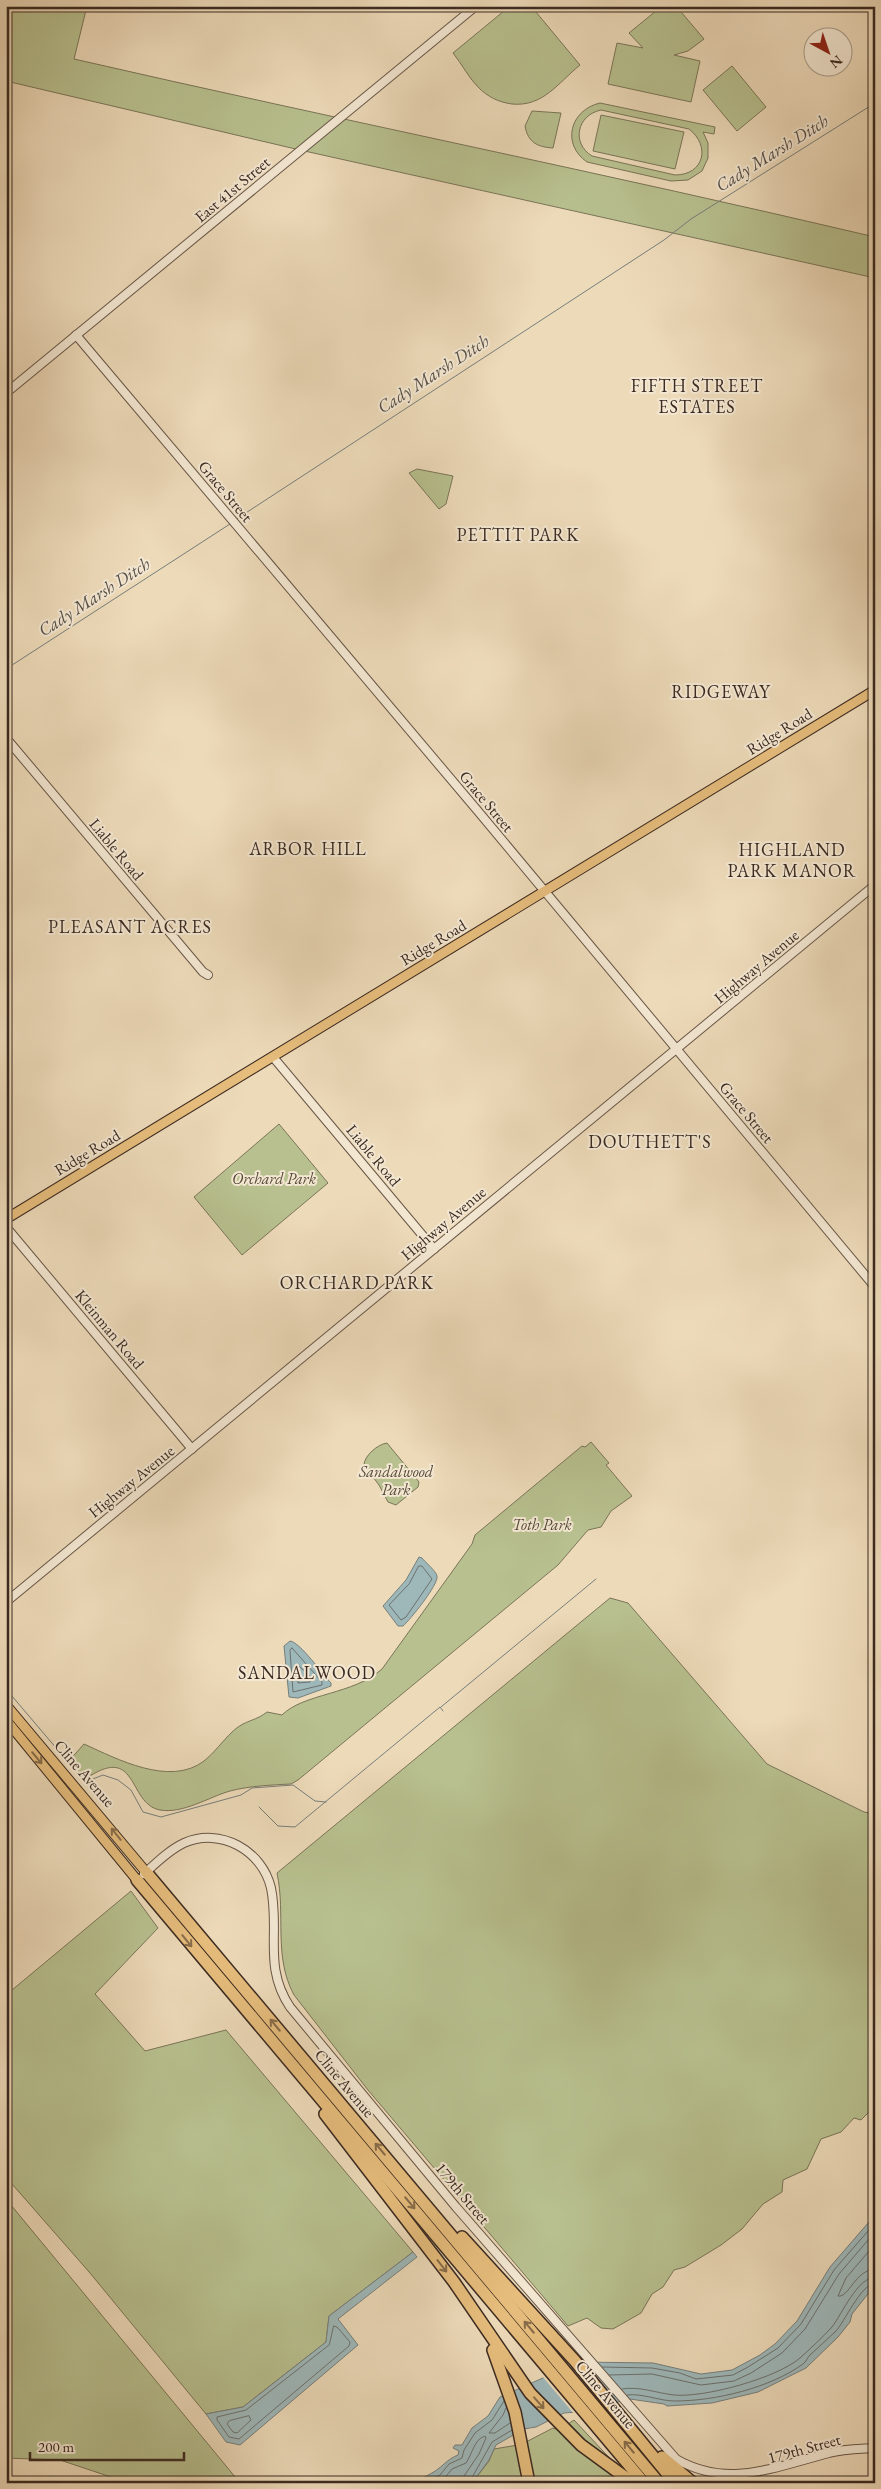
<svg xmlns="http://www.w3.org/2000/svg" width="881" height="2489" viewBox="0 0 881 2489" font-family="'EB Garamond',serif">
<style>
.green{fill:#b8c08f;stroke:#7a7558;fill-rule:evenodd}
.water{fill:#9eb8ba;stroke:#767f7d}
.pier{fill:#eddab9}
.lines{fill:none;stroke-linecap:round;stroke-linejoin:round}
.shore{stroke:#6c716e;stroke-width:1}
.stream{stroke:#767f7d;stroke-width:1}
.tertiary-casing{stroke:#685647;stroke-width:10}
.primary-casing{stroke:#3b2a21;stroke-width:11}
.motorway-casing{stroke:#3b2a21;stroke-width:14}
.tertiary{stroke:#f3e7d2;stroke-width:8}
.primary{stroke:#e6bd7c;stroke-width:9}
.motorway{stroke:#e6bd7c;stroke-width:11}
.oneway{stroke:#886c4a}
.labels{text-anchor:middle;stroke-width:4;stroke-linejoin:round;paint-order:stroke}
.street-label{font-size:16px;fill:#3b2a21;stroke:#f3e7d2}
.park-label{font-size:16px;font-style:italic;fill:#544837;stroke:#f3e7d2}
.water-label{font-size:18px;font-style:italic;fill:#544e47;stroke:#f3e7d2}
.neighbourhood-label{font-size:18px;letter-spacing:1px;fill:#3b2a21;stroke:#f3e7d2}
</style>
<rect width="100%" height="100%" fill="#eddab9"/>
<filter id="stains"><feTurbulence type="fractalNoise" baseFrequency=".004" numOctaves="4"/><feColorMatrix values="0 0 0 0 .2 0 0 0 0 .09 0 0 0 0 .02 0 0 0 .5 -.17"/></filter>
<radialGradient id="worn" r=".72"><stop offset=".6" stop-color="#630" stop-opacity="0"/><stop offset="1" stop-color="#630" stop-opacity=".3"/></radialGradient>
<!-- green -->
<g class="green">
<path d="M6 6H87L74 59C340 120 608 174 875 237V278L300 150 6 81Z"/>
<path d="M510 6H531L580 65C558 83 543 107 512 104 498 102 488 97 478 87 468 77 462 64 453 53Z"/>
<path d="M662 6H676L704 39 688 51 674 55 700 61 691 102 608 84 617 43 643 48 629 33Z"/>
<path d="M732 66 766 107 737 131 703 90Z"/>
<path d="M600 103 715 127 714 134 703 132 708 143V158L702 171 688 180 671 181 587 162C561 144 570 110 600 103ZM601 110 689 129C711 146 704 175 675 175L592 156C571 143 577 115 601 110Z"/>
<path d="M532 111 561 113 553 148C538 147 528 143 525 126Z"/>
<path d="M601 115 684 132 675 169 593 151Z"/>
<path d="M417 469 453 476 446 504 439 509 409 473Z"/>
<path d="M279 1124 328 1183 242 1255 194 1197Z"/>
<path d="M591 1442 609 1463 606 1465 632 1496 611 1511 601 1527 588 1530 558 1565 298 1780 291 1784C271 1785 249 1786 230 1791 209 1797 183 1814 160 1810 127 1804 139 1741 84 1780L68 1762 84 1744C117 1759 170 1787 204 1761 217 1751 230 1730 243 1724 253 1719 258 1719 267 1712L282 1715C304 1693 353 1695 382 1669L472 1544 475 1535 582 1446 585 1447Z"/>
<path d="M387 1443 419 1482 418 1487 396 1505 388 1502 379 1485 364 1465C364 1456 378 1444 387 1443Z"/>
<path d="M610 1598 628 1603 767 1764 864 1812 875 1814V2103L872 2102V2109L861 2120 854 2118 841 2132 821 2139 807 2169 783 2180 782 2192 763 2204 742 2229 721 2245 685 2267 674 2270 663 2287 652 2294 641 2313 613 2329 601 2328 587 2318 568 2326 368 2090 294 1995C273 1956 286 1915 277 1873Z"/>
<path d="M131 1891 158 1928 95 1994 145 2051 226 2030 413 2252 329 2316 326 2342 243 2407 206 2414 90 2273 12 2184 6 2190V1995Z"/>
<path d="M6 2199 236 2478 171 2483H129L60 2460 6 2458Z"/>
<path d="M574 2420 617 2466 565 2426Z"/>
<path d="M553 2428 558 2430 590 2459 624 2483H532L526 2442Z"/>
<path d="M518 2445 524 2483H472L489 2461 494 2449Z"/>
</g>
<!-- water -->
<g class="water">
<path d="M419 1557 422 1558C425 1562 436 1571 437 1576 439 1584 410 1620 403 1626H398L383 1606 406 1580Z"/>
<path d="M290 1641C300 1642 323 1675 331 1683V1686L298 1698 289 1697 284 1646Z"/>
<path d="M875 2215V2285L852 2314 850 2322 838 2337 806 2368 758 2392 712 2403 667 2406 664 2404 630 2399 577 2412 564 2413 536 2427 524 2429 496 2445 489 2460 472 2483H417C424 2476 432 2474 438 2469 446 2463 448 2459 458 2455L459 2451 453 2448 455 2445H462L472 2428 488 2416 500 2397 579 2362 653 2363 701 2374 732 2370 760 2355 775 2344 797 2321 830 2267Z"/>
<path d="M413 2252 417 2257 338 2319 358 2345 240 2445 226 2442 206 2414 243 2407 326 2342 329 2316Z"/>
</g>
<!-- pier -->
<path class="pier" d="M581 2359 619 2404 575 2415 542 2376 564 2364Z"/>
<g class="lines">
<!-- shore -->
<g class="shore">
<path d="M419 1566H422L432 1579 406 1617 401 1620 389 1605 409 1584Z"/>
<path d="M292 1648 322 1682V1685L293 1692 290 1651Z"/>
<path d="M299 1666 310 1676V1682L298 1683 297 1668Z"/>
<path d="M875 2244 846 2278 838 2296C849 2298 855 2270 875 2269"/>
<path d="M334 2326 337 2327 350 2342 349 2346 239 2439 229 2437 217 2420V2417L246 2410 329 2345Z"/>
<path d="M602 2367 652 2368 680 2373 696 2379 733 2375 748 2367 778 2348 801 2324 834 2270 875 2223"/>
<path d="M609 2375 652 2374 701 2385 734 2381 751 2373 782 2353 805 2329 839 2274 875 2232"/>
<path d="M622 2389C640 2386 656 2393 674 2395 704 2398 777 2378 800 2358 810 2349 823 2337 832 2327 842 2314 857 2278 875 2277"/>
<path d="M627 2395C643 2393 659 2401 675 2401 715 2401 770 2388 803 2364 806 2362 807 2358 810 2355 818 2347 827 2340 835 2332 845 2322 860 2285 875 2283"/>
<path d="M506 2408 503 2415 489 2433H495L510 2423"/>
<path d="M249 2416 251 2420 237 2433 233 2432 227 2424 229 2421Z"/>
<path d="M424 2483 440 2475 449 2464 462 2458 464 2450 475 2433 492 2420 504 2401"/>
<path d="M434 2483 443 2480 452 2469 466 2463C472 2455 474 2439 485 2436L486 2438 479 2454 464 2476 463 2483"/>
<path d="M469 2483 492 2442 512 2430"/>
</g>
<!-- stream -->
<g class="stream">
<path d="M235 520 664 240 691 219 875 103"/>
<path d="M6 669 230 524"/>
<path d="M6 1689 85 1782 103 1775 118 1780 131 1790 143 1812 161 1817 241 1795 252 1788 293 1785 315 1801 326 1802"/>
<path d="M441 1707 596 1579"/>
<path d="M259 1807 278 1826 295 1827 440 1707 443 1711"/>
</g>
<defs>
<g id="tertiary">
<path d="M76 335 477 810 875 1287"/>
<path d="M6 393 476 6"/>
<path d="M6 738 203 972 208 975"/>
<path d="M273 1057 434 1249"/>
<path d="M6 1227 192 1449"/>
<path d="M6 1602 875 885"/>
<path d="M144 1874C156 1863 169 1850 184 1843 220 1827 262 1850 271 1888 280 1931 263 1967 290 2007L456 2207 676 2459C728 2489 774 2467 829 2453 843 2449 860 2449 875 2448"/>
</g>
<g id="primary">
<path d="M6 1219 875 690"/>
<path d="M6 1705 146 1872"/>
<path d="M6 1720 137 1880"/>
</g>
<g id="motorway">
<path d="M146 1872 659 2483"/>
<path d="M137 1880 644 2483"/>
<path d="M325 2114 454 2282 530 2393 581 2445 633 2483"/>
<path d="M462 2237 575 2361 675 2483"/>
<path d="M493 2350 515 2412 529 2483"/>
<path d="M662 2457 693 2483"/>
</g>
</defs>
<!-- tertiary casing -->
<use href="#tertiary" class="tertiary-casing"/>
<!-- primary casing -->
<use href="#primary" class="primary-casing"/>
<!-- motorway casing -->
<use href="#motorway" class="motorway-casing"/>
<!-- tertiary -->
<use href="#tertiary" class="tertiary"/>
<!-- primary -->
<use href="#primary" class="primary"/>
<!-- motorway -->
<use href="#motorway" class="motorway"/>
</g>
<!-- one-way arrows -->
<defs><path id="oneway-shaft" d="M-6 0H5M1.5-3L5.5 0L1.5 3" fill="none" stroke-width="1.6" stroke-linecap="round" stroke-linejoin="round" transform="scale(1.25)"/></defs>
<g class="oneway">
<use href="#oneway-shaft" transform="translate(37 1758) rotate(50)"/>
<use href="#oneway-shaft" transform="translate(116 1834) rotate(-129)"/>
<use href="#oneway-shaft" transform="translate(187 1941) rotate(51)"/>
<use href="#oneway-shaft" transform="translate(275 2025) rotate(-130)"/>
<use href="#oneway-shaft" transform="translate(380 2149) rotate(-130)"/>
<use href="#oneway-shaft" transform="translate(410 2203) rotate(50)"/>
<use href="#oneway-shaft" transform="translate(442 2266) rotate(52)"/>
<use href="#oneway-shaft" transform="translate(529 2327) rotate(-130)"/>
<use href="#oneway-shaft" transform="translate(539 2403) rotate(49)"/>
<use href="#oneway-shaft" transform="translate(629 2447) rotate(-130)"/>
</g>
<g class="labels">
<!-- street labels -->
<g class="street-label">
<text transform="translate(232 189) rotate(-40)" y="6">East 41st Street</text>
<text transform="translate(226 491) rotate(50)" y="6">Grace Street</text>
<text transform="translate(779 731) rotate(-32)" y="6">Ridge Road</text>
<text transform="translate(487 801) rotate(50)" y="6">Grace Street</text>
<text transform="translate(117 849) rotate(50)" y="6">Liable Road</text>
<text transform="translate(433 942) rotate(-31)" y="6">Ridge Road</text>
<text transform="translate(756 966) rotate(-40)" y="6">Highway Avenue</text>
<text transform="translate(747 1112) rotate(50)" y="6">Grace Street</text>
<text transform="translate(87 1152) rotate(-31)" y="6">Ridge Road</text>
<text transform="translate(374 1155) rotate(50)" y="6">Liable Road</text>
<text transform="translate(443 1223) rotate(-40)" y="6">Highway Avenue</text>
<text transform="translate(110 1329) rotate(50)" y="6">Kleinman Road</text>
<text transform="translate(131 1481) rotate(-39)" y="6">Highway Avenue</text>
<text transform="translate(85 1773) rotate(49)" y="6">Cline Avenue</text>
<text transform="translate(345 2083) rotate(50)" y="6">Cline Avenue</text>
<text transform="translate(463 2193) rotate(50)" y="6">179th Street</text>
<text transform="translate(606 2394) rotate(50)" y="6">Cline Avenue</text>
<text transform="translate(804 2448) rotate(-15)" y="6">179th Street</text>
</g>
<!-- park labels -->
<g class="park-label">
<text x="274" y="1184">Orchard Park</text>
<text x="396" y="1477">Sandalwood<tspan x="396" dy="18">Park</tspan></text>
<text x="542" y="1530">Toth Park</text>
</g>
<!-- water labels -->
<g class="water-label">
<text transform="translate(772 153) rotate(-32)" y="6">Cady Marsh Ditch</text>
<text transform="translate(433 374) rotate(-33)" y="6">Cady Marsh Ditch</text>
<text transform="translate(94 597) rotate(-33)" y="6">Cady Marsh Ditch</text>
</g>
<!-- neighbourhood labels -->
<g class="neighbourhood-label">
<text x="697" y="392">FIFTH STREET<tspan x="697" dy="21">ESTATES</tspan></text>
<text x="518" y="541">PETTIT PARK</text>
<text x="721" y="698">RIDGEWAY</text>
<text x="308" y="855">ARBOR HILL</text>
<text x="792" y="856">HIGHLAND<tspan x="792" dy="21">PARK MANOR</tspan></text>
<text x="130" y="933">PLEASANT ACRES</text>
<text x="650" y="1148">DOUTHETT'S</text>
<text x="357" y="1289">ORCHARD PARK</text>
<text x="307" y="1679">SANDALWOOD</text>
</g>
</g>
<!-- margin -->
<rect width="881" height="2489" fill="none" stroke="#eddab9" stroke-width="25"/>
<rect x="8" y="8" width="866" height="2474" fill="none" stroke="#3b2a21" stroke-width="2.5"/>
<rect x="12" y="12" width="856" height="2464" fill="none" stroke="#3b2a21"/>
<!-- north arrow -->
<g transform="translate(828 52) rotate(140)"><circle r="24" fill="#f3e7d2" stroke="#a99b8b"/>
<path d="M0-4L9 19L0 12L-9 19Z" fill="#8f2418"/>
<text y="-8" font-size="14" font-weight="bold" text-anchor="middle" fill="#3b2a21">N</text>
</g>
<!-- scale -->
<path d="M30 2452v8h154v-8" fill="none" stroke="#3b2a21" stroke-width="2.5"/>
<text x="38" y="2452" font-size="15" fill="#3b2a21" stroke="#f3e7d2" stroke-width="4" paint-order="stroke">200 m</text>
<rect width="100%" height="100%" filter="url(#stains)"/>
<rect width="100%" height="100%" fill="url(#worn)"/>
</svg>
